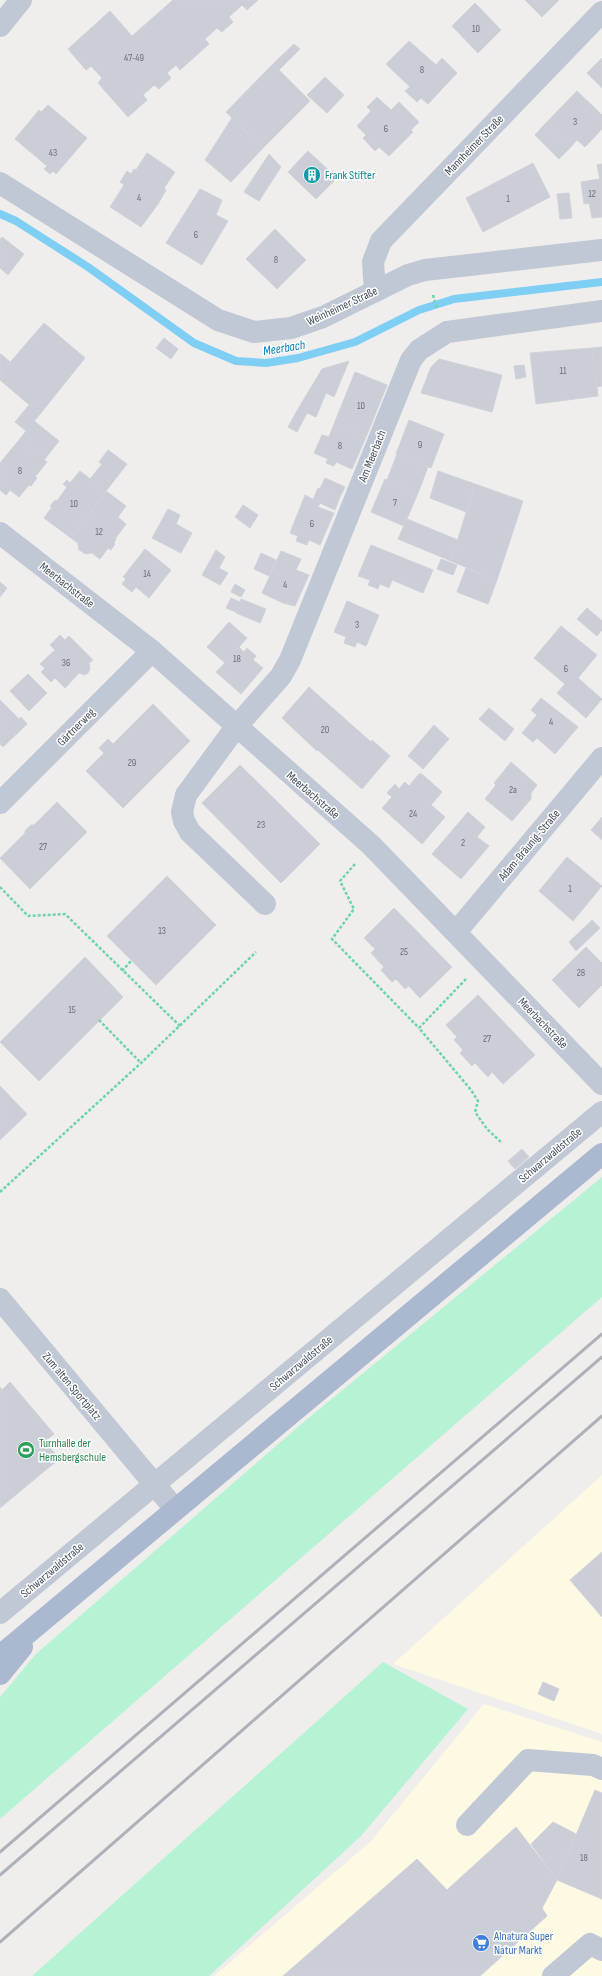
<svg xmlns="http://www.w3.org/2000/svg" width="602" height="1976" viewBox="0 0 602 1976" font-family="'Sofia Sans Condensed',sans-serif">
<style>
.commercial{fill:#fdf9e3}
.green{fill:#b6f3d4}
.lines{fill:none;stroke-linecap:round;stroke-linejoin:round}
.stream{stroke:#7fcff4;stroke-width:8}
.building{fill:#cbced6;stroke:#d0d2da}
.path{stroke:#6bd4ab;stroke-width:2.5;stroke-dasharray:3 2;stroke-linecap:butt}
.minor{stroke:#bfc8d4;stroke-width:22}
.major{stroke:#aab9cf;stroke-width:22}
.rail{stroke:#aeb1b8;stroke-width:3}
.labels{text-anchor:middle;stroke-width:3;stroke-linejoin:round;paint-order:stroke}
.number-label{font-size:10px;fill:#666e7a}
.street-label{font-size:12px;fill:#444e5c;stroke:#fff}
.culture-label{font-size:12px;fill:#0d838f;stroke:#fff;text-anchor:start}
.leisure-label{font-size:12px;fill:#27864d;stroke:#fff;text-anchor:start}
.shop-label{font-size:12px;fill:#366cbe;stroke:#fff;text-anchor:start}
.water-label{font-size:13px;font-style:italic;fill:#007bb3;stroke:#fff}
</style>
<rect width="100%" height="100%" fill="#f0eded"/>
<!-- commercial -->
<g class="commercial">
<path d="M602 1475V1734L393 1664Z"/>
<path d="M484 1704 602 1742V1976H214L371 1841Z"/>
</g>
<!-- green -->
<g class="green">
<path d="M602 1177V1297L0 1819V1697L36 1654 306 1420Z"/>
<path d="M383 1662 468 1709 361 1836 209 1976H32Z"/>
</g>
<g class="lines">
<!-- stream -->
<path class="stream" d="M0 214 16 221 88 267 194 343 236 361 266 363 298 358 355 342 419 310 454 299 602 282"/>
</g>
<!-- building -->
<g class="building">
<path d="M173 0H258L247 10 242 5 229 17 233 22 222 32 217 28 205 39 209 44 180 70 176 65 167 73 171 78 159 89 154 85 143 95 147 100 128 117 98 83 102 78 91 66 86 70 68 49 110 11 132 36Z"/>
<path d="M525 0H559L542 17Z"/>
<path d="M475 3 501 30 478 53 452 26Z"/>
<path d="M409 41 436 65 442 58 457 73 428 104 421 98 417 102 405 91 410 87 386 64Z"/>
<path d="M294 44 300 49 279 70 273 64Z"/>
<path d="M602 58V88L587 73Z"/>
<path d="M273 64 310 101 263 148 226 112Z"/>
<path d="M325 77 344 95 327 113 307 95Z"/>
<path d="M577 91 602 115V129L585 147 577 140 568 150 543 126Z"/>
<path d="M377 97 391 110 399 102 419 122 411 130 413 132 389 156 379 147 375 151 363 138 366 135 357 126 371 111 367 107Z"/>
<path d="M48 105 87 138 56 174 53 171 50 174 44 169 47 166 15 139 39 110 41 112Z"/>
<path d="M232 118 263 148 231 182 205 160Z"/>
<path d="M543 126 568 150 559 159 535 135Z"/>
<path d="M308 151 337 178 316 199 288 172Z"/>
<path d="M147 153 175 172 164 188 166 190 158 204 141 227 110 207 124 185 120 182 127 171 131 174 134 169 136 170Z"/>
<path d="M269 154 281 167 259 201 244 192Z"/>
<path d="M533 163 550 197 483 232 466 198Z"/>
<path d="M602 164V217L592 218 589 203 584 204 581 182 600 179 597 165Z"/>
<path d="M200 189 222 200 216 215 228 221 202 265 166 243Z"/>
<path d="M569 193 572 218 560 219 557 194Z"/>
<path d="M275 229 306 260 277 289 246 259Z"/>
<path d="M2 237 24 254 8 275 0 268V240Z"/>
<path d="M44 323 85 358 40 414 0 380V374Z"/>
<path d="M164 338 178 349 171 359 156 348Z"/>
<path d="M602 347V386L596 387 592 348Z"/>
<path d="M592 348 598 396 536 404 530 353Z"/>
<path d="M1 354 10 362 0 374V355Z"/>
<path d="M439 359 502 375 492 412 421 393 431 367Z"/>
<path d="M349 361 334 397 326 393 316 417 298 409 322 369Z"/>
<path d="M524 365 526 377 516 379 514 366Z"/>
<path d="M355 372 387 385 366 437 334 424Z"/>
<path d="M29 405 40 414 26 431 15 422Z"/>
<path d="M298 409 307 413 297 432 288 427Z"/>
<path d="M409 420 444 434 431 468 396 454Z"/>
<path d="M34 421 59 441 44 460 19 440Z"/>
<path d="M334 424 366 437 352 469 336 462 334 466 326 463 328 459 314 453 322 435 329 437Z"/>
<path d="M19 440 47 462 35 477 37 478 31 486 29 485 19 497 10 490 6 495 0 490V463Z"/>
<path d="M108 450 127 464 106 491 90 479 102 464 99 462Z"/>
<path d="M397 454 428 467 418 493 387 480Z"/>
<path d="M80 471 106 491 71 538 44 518 52 507 50 506 55 500 57 501 67 487 63 484 67 480 70 483Z"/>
<path d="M438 471 475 484 466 512 430 498Z"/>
<path d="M325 478 345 487 340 497 320 489Z"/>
<path d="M385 479 418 493 404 526 371 512Z"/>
<path d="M475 484 523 501 497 580 451 561Z"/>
<path d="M318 488 340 497 335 510 313 500Z"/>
<path d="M106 491 126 506 118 517 126 524 115 539H116L114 543 115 544 111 550 108 548 100 559 92 553 86 554 79 550 78 543 71 538Z"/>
<path d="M305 495 320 503 318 507 334 513 320 545 309 540 307 545 296 541 298 536 290 533Z"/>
<path d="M243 505 258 515 250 528 235 517Z"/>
<path d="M168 509 180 515 176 524 192 533 181 553 152 538Z"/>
<path d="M407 519 458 540 451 561 398 539Z"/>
<path d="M371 545 433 570 423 593 392 580 389 588 380 584 378 589 368 585 370 580 358 576Z"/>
<path d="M145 549 171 570 149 598 136 587 132 592 122 584 126 579 123 577Z"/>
<path d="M216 550 225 557 219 568 228 573 220 585 202 575Z"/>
<path d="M281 551 301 559 296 570 309 575 295 606 283 603 262 593Z"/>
<path d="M261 553 276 560 269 576 254 569Z"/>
<path d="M441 559 457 565 453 575 437 569Z"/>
<path d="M466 568 497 580 488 604 457 592Z"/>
<path d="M0 582 7 588 0 597Z"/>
<path d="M235 584 245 590 241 597 231 592Z"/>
<path d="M231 598 240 602 236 612 226 608Z"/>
<path d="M241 599 266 609 260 623 236 613Z"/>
<path d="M347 601 379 615 366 646 357 642 355 647 344 643 346 637 334 632Z"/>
<path d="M587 608 602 621V630L597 636 577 619Z"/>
<path d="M229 622 247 638 239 647 244 652 247 648 256 656 253 660 263 668 241 694 216 672 225 663 207 647Z"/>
<path d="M561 626 597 655 578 678 602 699 586 718 557 693 565 684 534 658Z"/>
<path d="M60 635 65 640 69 636 93 660 89 663 90 669 88 673 84 675 79 673 65 688 55 678 51 682 41 672 45 668 40 664 55 650 50 645Z"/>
<path d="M28 674 47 693 29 711 10 691Z"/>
<path d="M309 687 371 742 372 740 390 756 362 789 318 750 317 751 282 718Z"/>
<path d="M541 698 578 727 555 754 537 738 533 742 522 733 537 715 531 710Z"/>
<path d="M0 700 19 719 21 717 27 724 3 747 0 744Z"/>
<path d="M153 704 190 741 123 808 86 771 104 753 99 748 108 739 113 744Z"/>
<path d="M489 708 514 729 505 741 479 719Z"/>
<path d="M434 725 449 739 423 769 408 756Z"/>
<path d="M511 762 537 785 531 793V799L512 821 485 799 496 785 494 783Z"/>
<path d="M240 765 320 844 281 883 202 803Z"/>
<path d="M419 774H422L442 792 431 805 445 817 422 844 382 808 392 797 387 793 395 784 399 789 405 782 409 786Z"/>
<path d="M57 802 87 832 30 889 0 858 25 833V831L31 825H34Z"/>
<path d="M468 812 485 827 477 837 489 846 461 879 432 854Z"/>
<path d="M602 817V840L591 830Z"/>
<path d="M567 857 602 886 573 921 539 891Z"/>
<path d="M167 876 216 925 156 985 107 936Z"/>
<path d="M394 908 452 967 420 998 409 986 405 989 396 979 392 982 381 970 384 967 371 953 375 949 364 938Z"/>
<path d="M592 920 600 928 576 951 569 942Z"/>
<path d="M586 947 602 963V985L579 1008 552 980Z"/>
<path d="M85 957 123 997 39 1081 0 1042Z"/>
<path d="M478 995 535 1055 503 1084 492 1072 488 1077 475 1063 472 1066 460 1053 463 1050 454 1040 457 1037 446 1025Z"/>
<path d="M0 1086 27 1114 0 1140Z"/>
<path d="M522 1149 529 1157 515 1169 508 1161Z"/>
<path d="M10 1382 54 1434 45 1441 59 1459 0 1508V1387L2 1390Z"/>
<path d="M602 1552V1617L570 1580Z"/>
<path d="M543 1682 559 1689 554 1701 538 1694Z"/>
<path d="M595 1790 602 1793V1899L557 1880Z"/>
<path d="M553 1822 576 1834 557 1880 531 1844Z"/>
<path d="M516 1827 557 1880 542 1908 547 1916 480 1976H283L417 1859 447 1890Z"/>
</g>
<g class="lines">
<!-- path -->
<g class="path">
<path d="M433 295 437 309"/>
<path d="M355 864 340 881 354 909 332 939 419 1028"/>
<path d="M0 887 28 916 65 914 180 1026"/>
<path d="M122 971 132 960"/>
<path d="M466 979 419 1028 471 1090 478 1101 475 1112 487 1129 502 1143"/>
<path d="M99 1020 141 1063"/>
<path d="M0 1192 141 1063 256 952"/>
</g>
<!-- minor -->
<g class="minor">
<path d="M0 26 21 0"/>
<path d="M0 183 218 320 254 332 291 328 323 317 408 275 425 270 602 250"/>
<path d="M375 291 373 262 381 241 602 12"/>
<path d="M0 533 152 651 371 845 602 1084"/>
<path d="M0 803 152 651"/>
<path d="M265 904 190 832 184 821 182 812 186 795 236 727 281 676 290 660 411 360 419 350 447 332 602 311"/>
<path d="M456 932 602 758"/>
<path d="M0 1299 175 1509"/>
<path d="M0 1613 602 1112"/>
<path d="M467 1825 528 1760 593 1765 602 1769"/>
<path d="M553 1976 590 1944 602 1950"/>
</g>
<!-- major -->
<g class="major">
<path d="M0 1656 602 1154"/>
<path d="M0 1674 22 1647"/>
</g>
<!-- rail -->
<g class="rail">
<path d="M0 1852 602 1334"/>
<path d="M0 1875 602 1357"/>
<path d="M0 1942 602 1416"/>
</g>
</g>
<!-- icons -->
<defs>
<symbol id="building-disc" viewBox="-11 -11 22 22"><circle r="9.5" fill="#0f9aa8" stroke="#fff"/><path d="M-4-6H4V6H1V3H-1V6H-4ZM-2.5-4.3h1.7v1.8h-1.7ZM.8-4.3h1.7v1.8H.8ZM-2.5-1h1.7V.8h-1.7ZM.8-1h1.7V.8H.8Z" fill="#fff"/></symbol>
<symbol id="stadium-disc" viewBox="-11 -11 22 22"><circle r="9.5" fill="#2e9e5b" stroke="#fff"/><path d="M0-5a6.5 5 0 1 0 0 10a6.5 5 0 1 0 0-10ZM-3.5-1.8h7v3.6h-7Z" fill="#fff"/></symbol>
<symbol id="supermarket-disc" viewBox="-11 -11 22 22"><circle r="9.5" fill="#3f7fe0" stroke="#fff"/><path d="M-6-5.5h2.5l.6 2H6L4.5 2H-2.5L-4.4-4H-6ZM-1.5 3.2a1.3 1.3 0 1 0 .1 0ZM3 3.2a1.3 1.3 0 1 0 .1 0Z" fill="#fff"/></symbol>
</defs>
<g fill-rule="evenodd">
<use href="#building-disc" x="302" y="165" width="20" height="20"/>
<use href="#stadium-disc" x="16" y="1440" width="20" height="20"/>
<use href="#supermarket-disc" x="471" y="1933" width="20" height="20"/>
</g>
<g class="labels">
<!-- number labels -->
<g class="number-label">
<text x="476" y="32">10</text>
<text x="134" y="61">47-49</text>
<text x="422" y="73">8</text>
<text x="575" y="125">3</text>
<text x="386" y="132">6</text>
<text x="53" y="156">43</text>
<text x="592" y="197">12</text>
<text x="139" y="201">4</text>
<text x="508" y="202">1</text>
<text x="196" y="238">6</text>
<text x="276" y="263">8</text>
<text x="563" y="374">11</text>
<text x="361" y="409">10</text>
<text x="420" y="448">9</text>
<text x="340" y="449">8</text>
<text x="20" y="474">8</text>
<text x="395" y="506">7</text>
<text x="74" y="507">10</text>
<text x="312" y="527">6</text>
<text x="99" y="535">12</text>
<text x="147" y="577">14</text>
<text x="285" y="588">4</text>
<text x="357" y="628">3</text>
<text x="237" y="662">18</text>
<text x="66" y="666">36</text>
<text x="566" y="672">6</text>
<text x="551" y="725">4</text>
<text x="325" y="733">20</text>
<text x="132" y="766">29</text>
<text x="513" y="793">2a</text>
<text x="413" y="817">24</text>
<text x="261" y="828">23</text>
<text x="463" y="846">2</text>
<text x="43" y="850">27</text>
<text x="570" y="892">1</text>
<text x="162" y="934">13</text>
<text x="404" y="955">25</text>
<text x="581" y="976">28</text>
<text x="72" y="1013">15</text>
<text x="487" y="1042">27</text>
<text x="584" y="1861">18</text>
</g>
<!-- street labels -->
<g class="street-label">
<text transform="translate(474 145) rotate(-46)" y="4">Mannheimer Straße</text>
<text transform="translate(342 306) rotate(-25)" y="4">Weinheimer Straße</text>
<text transform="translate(372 456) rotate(-68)" y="4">Am Meerbach</text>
<text transform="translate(67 585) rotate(38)" y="4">Meerbachstraße</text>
<text transform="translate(76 727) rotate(-45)" y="4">Gärtnerweg</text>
<text transform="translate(313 795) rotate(41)" y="4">Meerbachstraße</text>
<text transform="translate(529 845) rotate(-50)" y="4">Adam-Bräunig-Straße</text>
<text transform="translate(543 1023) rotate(46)" y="4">Meerbachstraße</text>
<text transform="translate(550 1155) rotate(-40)" y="4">Schwarzwaldstraße</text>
<text transform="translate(301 1363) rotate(-40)" y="4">Schwarzwaldstraße</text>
<text transform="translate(72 1386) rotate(50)" y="4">Zum alten Sportplatz</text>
<text transform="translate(52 1570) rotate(-40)" y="4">Schwarzwaldstraße</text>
</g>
<!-- culture labels -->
<g class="culture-label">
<text x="325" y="179">Frank Stifter</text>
</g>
<!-- leisure labels -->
<g class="leisure-label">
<text x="39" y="1447">Turnhalle der<tspan x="39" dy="14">Hemsbergschule</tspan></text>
</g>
<!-- shop labels -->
<g class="shop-label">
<text x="494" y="1940">Alnatura Super<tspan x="494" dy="14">Natur Markt</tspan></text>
</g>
<!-- water labels -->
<g class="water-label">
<text transform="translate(284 347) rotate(-9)" y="5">Meerbach</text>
</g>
</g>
</svg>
